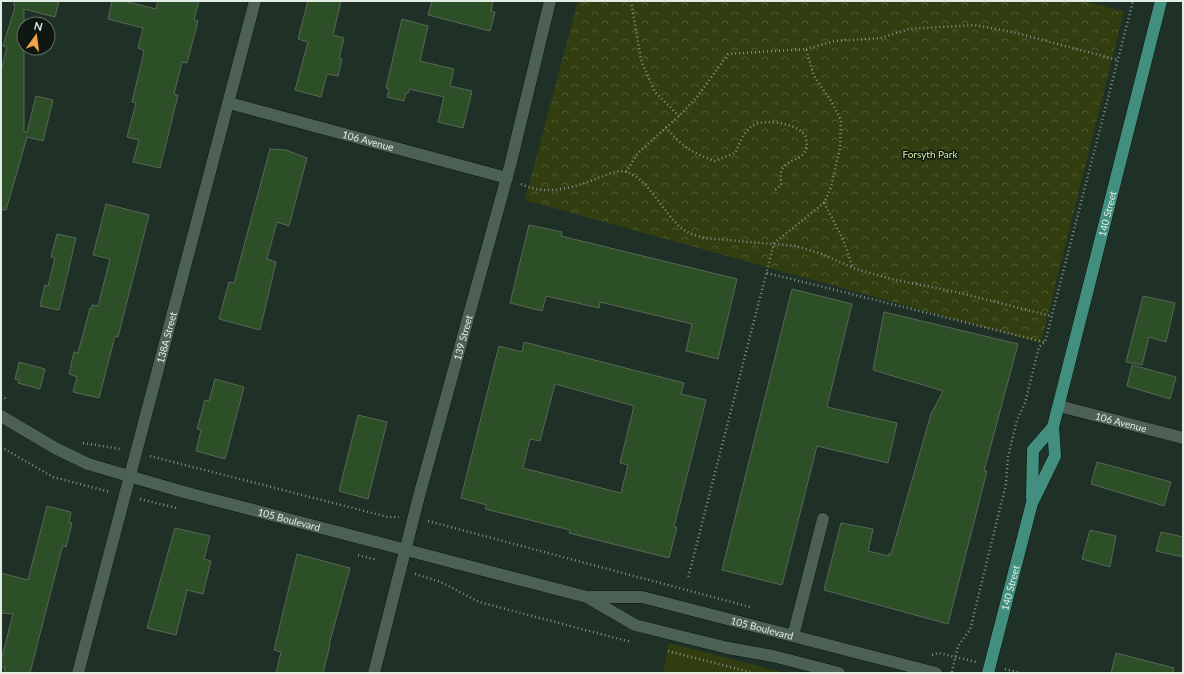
<svg xmlns="http://www.w3.org/2000/svg" width="1184" height="674" viewBox="0 0 1184 674" font-family="Lato,sans-serif">
<style>
.grass{fill:#333e10}
.forest{fill:url(#forest-crowns)}
.building{fill:#2d4f27;stroke:#596657;fill-rule:evenodd}
.lines{fill:none;stroke-linecap:round;stroke-linejoin:round}
.minor-casing{stroke:#081810;stroke-width:13}
.major-casing{stroke:#081810;stroke-width:13}
.path{stroke:#84928a;stroke-width:2.5;stroke-dasharray:1 3;stroke-linecap:butt}
.minor{stroke:#4d6055;stroke-width:12}
.major{stroke:#438f7f;stroke-width:12}
.labels{text-anchor:middle;stroke-width:3;stroke-linejoin:round;paint-order:stroke}
.street-label{font-size:10px;fill:#e2ede6;stroke:#0f1712}
.park-label{font-size:10px;fill:#d5ed9c;stroke:#0f1712}
</style>
<defs>
<pattern id="forest-crowns" width="20" height="18" patternUnits="userSpaceOnUse"><rect width="20" height="18" fill="#333e10"/><path d="M2 6a3 3 0 1 1 6 0M12 15a3 3 0 1 1 6 0" fill="none" stroke="#505a33"/></pattern>
</defs>
<rect width="100%" height="100%" fill="#1f3127"/>
<!-- grass -->
<path class="grass" d="M669 643 785 673H663Z"/>
<!-- forest -->
<path class="forest" d="M578 1H1083L1124 11 1041 343 525 200Z"/>
<!-- building -->
<g class="building">
<path d="M14 1H59L55 17 24 9V132H27L36 96 53 100 43 141 27 137 6 210H1V71L7 47 3 46 15 7 14 6Z"/>
<path d="M112 1H124L156 9 158 1H199L194 20 198 21 187 63 182 62 174 94 178 95 160 168 133 162 139 140 127 137 136 103 132 102 144 52 143 50 138 48 143 28 108 19Z"/>
<path d="M308 1H341L333 35 344 38 339 58 342 59 338 76 327 74 321 97 295 90 308 42 298 39Z"/>
<path d="M432 1H493L491 11 495 12 490 31 428 15Z"/>
<path d="M402 19 428 26 420 61 454 69 450 86 472 91 463 128 438 122 444 97 409 89 408 93H406L404 101 387 97 389 89 386 88Z"/>
<path d="M270 149 286 150 307 158 289 226 277 222 267 259 276 262 260 330 219 319 229 282 234 283Z"/>
<path d="M106 204 149 215 118 337 115 336 99 398 73 392 77 377 69 374 74 352 78 353 90 308 92 309V305L98 306 110 259 93 255Z"/>
<path d="M529 225 562 232 561 236 737 279 718 359 686 351 692 324 600 302 599 308 546 296 542 311 510 303Z"/>
<path d="M57 234 76 238 59 310 40 306 45 285 48 286 55 258 51 257Z"/>
<path d="M792 289 852 304 827 407 897 423 888 463 817 446 782 585 722 570Z"/>
<path d="M1143 296 1175 303 1166 342 1149 337 1142 365 1126 362Z"/>
<path d="M884 312 1018 344 984 471H987L948 624 824 590 841 523 873 529 868 551 889 556V553L891 554 931 414 943 391 873 370Z"/>
<path d="M524 342 684 383 681 394 706 400 674 527H677L669 558 569 533 570 530 485 509 487 505 461 498 499 346 522 352ZM555 384 634 406 620 463 628 465 621 493 523 468 530 439 540 441Z"/>
<path d="M19 362 45 369 40 389 18 383 19 380 15 379Z"/>
<path d="M1132 365 1176 377 1170 399 1127 386Z"/>
<path d="M215 379 244 387 225 459 196 451 201 430 197 429 205 400 209 401Z"/>
<path d="M358 415 387 422 368 499 339 491Z"/>
<path d="M1097 462 1171 482 1164 506 1091 484Z"/>
<path d="M47 506 71 512 69 522 72 523 66 547 63 546 61 552 30 673H4L5 668 1 667V661L13 614 1 613V573L28 580Z"/>
<path d="M175 528 210 536 204 559 211 561 203 594 187 590 176 635 147 628Z"/>
<path d="M1090 530 1116 536 1110 567 1082 559Z"/>
<path d="M1161 532 1183 537V557L1156 551Z"/>
<path d="M297 554 350 568 329 645H330L323 673H276L281 652 274 650Z"/>
<path d="M1116 653 1174 668 1173 673H1111Z"/>
</g>
<g class="lines">
<defs>
<g id="minor">
<path id="s1" d="M229 103 507 178"/>
<path id="s2" d="M1059 406 1183 438"/>
<path id="s3" d="M1 416 55 448 88 464 180 491 587 597 635 625 728 648 773 656 839 673"/>
<path id="s4" d="M588 597H642L936 673"/>
<path d="M793 636 823 519"/>
<path id="s5" d="M78 673 255 1"/>
<path id="s6" d="M374 673 419 496 510 166 550 1"/>
</g>
<g id="major">
<path d="M1032 498 1033 450 1053 427"/>
<path id="s7" d="M988 673 1032 503 1055 456 1053 427 1161 1"/>
</g>
</defs>
<!-- minor casing -->
<use href="#minor" class="minor-casing"/>
<!-- major casing -->
<use href="#major" class="major-casing"/>
<!-- path -->
<g class="path">
<path d="M631 1 641 60 655 92 679 116"/>
<path d="M806 49 835 41 881 38 909 29 975 25 1012 32 1118 60"/>
<path d="M666 127C681 146 692 153 715 161L735 153C740 143 744 129 756 124 767 119 802 124 806 138 811 161 789 157 782 169 780 173 781 180 781 185L775 190"/>
<path d="M626 172 638 153 679 116 697 97 728 54 806 49 814 76 831 101 841 120 840 148 831 187 824 203 774 243 688 578"/>
<path d="M521 184C547 196 572 188 598 178 607 175 617 169 627 172 648 179 664 213 680 227 687 233 696 236 705 238L796 246 822 254 853 268 891 279 956 292 1051 316"/>
<path d="M824 203 842 237 853 268"/>
<path d="M767 273 1044 342"/>
<path d="M1 396 8 400"/>
<path d="M83 443 121 449"/>
<path d="M1 447 53 477 110 492"/>
<path d="M150 456 388 517H399"/>
<path d="M140 499 176 508"/>
<path d="M428 521 750 607"/>
<path d="M358 555 377 560"/>
<path d="M415 574 441 582 479 602 631 642"/>
<path d="M668 651 753 673"/>
<path d="M932 655 939 653 976 662"/>
<path d="M1005 669 1021 673"/>
<path d="M952 672 958 646 970 630 1006 484 1008 457 1017 420 1025 403 1039 347 1045 342 1133 1"/>
</g>
<!-- minor -->
<use href="#minor" class="minor"/>
<!-- major -->
<use href="#major" class="major"/>
</g>
<g class="labels">
<!-- street labels -->
<g class="street-label">
<text dy="4" stroke="none"><textPath href="#s1" startOffset="144">106 Avenue</textPath></text>
<text dy="4" stroke="none"><textPath href="#s7" startOffset="477">140 Street</textPath></text>
<text dy="4" stroke="none"><textPath href="#s5" startOffset="347">138A Street</textPath></text>
<text dy="4" stroke="none"><textPath href="#s6" startOffset="347">139 Street</textPath></text>
<text dy="4" stroke="none"><textPath href="#s2" startOffset="64">106 Avenue</textPath></text>
<text dy="4" stroke="none"><textPath href="#s3" startOffset="308">105 Boulevard</textPath></text>
<text dy="4" stroke="none"><textPath href="#s7" startOffset="88">140 Street</textPath></text>
<text dy="4" stroke="none"><textPath href="#s4" startOffset="178">105 Boulevard</textPath></text>
</g>
<!-- park labels -->
<g class="park-label">
<text x="930" y="158">Forsyth Park</text>
</g>
</g>
<!-- border -->
<rect width="1184" height="674" fill="none" stroke="#e2ede6" stroke-width="4"/>
<!-- north arrow -->
<g transform="translate(36 36) rotate(14)"><circle r="19" fill="#0f1712" stroke="#636d67"/>
<path d="M0-3L7 15L0 10L-7 15Z" fill="#f6a247"/>
<text y="-6" font-size="11" font-weight="bold" text-anchor="middle" fill="#e2ede6">N</text>
</g>
</svg>
